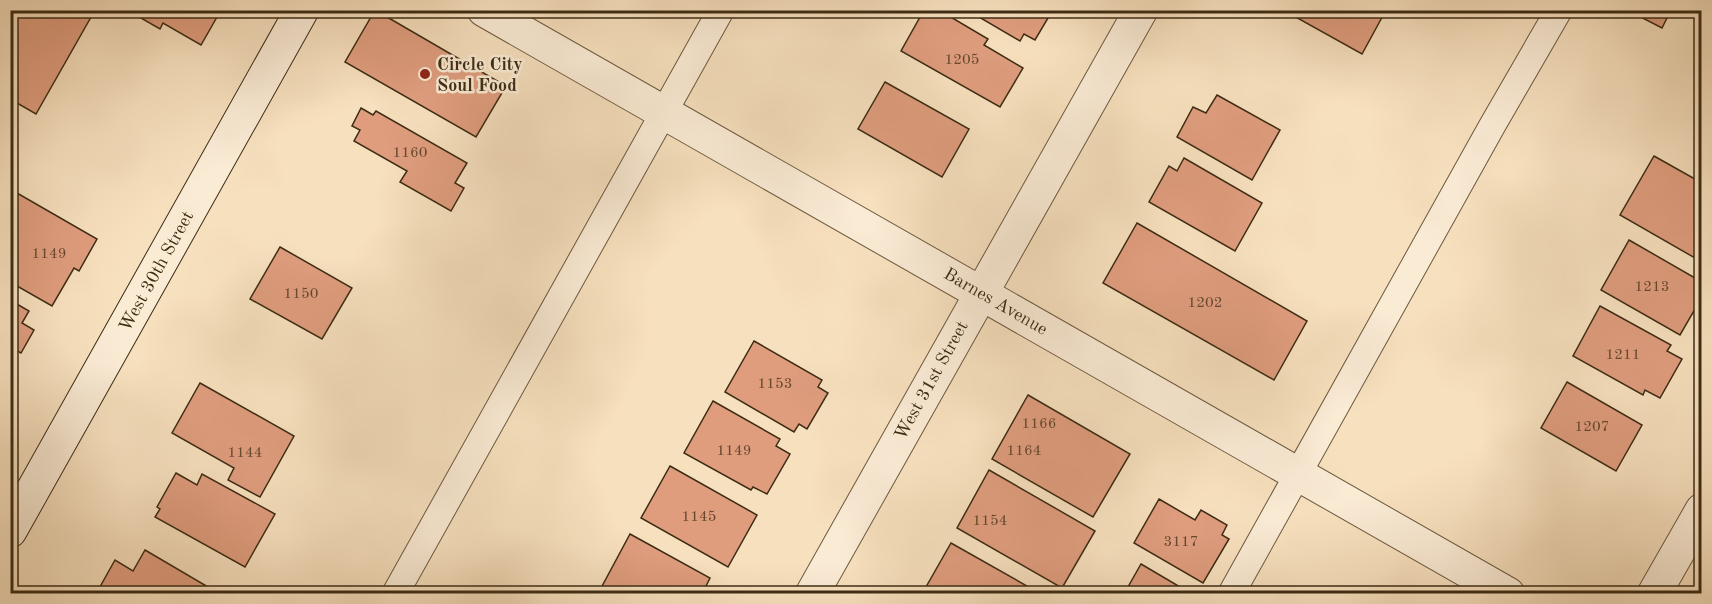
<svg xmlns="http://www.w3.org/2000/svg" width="1712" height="604" viewBox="0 0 1712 604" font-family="'Old Standard TT',serif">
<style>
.building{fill:#df9d7e;stroke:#3d2c14;stroke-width:1.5}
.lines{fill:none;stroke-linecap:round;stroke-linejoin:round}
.lane-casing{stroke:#6c593e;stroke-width:28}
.street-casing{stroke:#6c593e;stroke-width:35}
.secondary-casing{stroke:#3d2c14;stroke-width:35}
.lane{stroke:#faebd5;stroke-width:26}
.street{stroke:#faebd5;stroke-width:33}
.secondary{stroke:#faebd5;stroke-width:33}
.poi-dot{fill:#8f2418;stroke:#faebd5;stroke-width:2}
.labels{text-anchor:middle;stroke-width:5;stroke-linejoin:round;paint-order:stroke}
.number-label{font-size:15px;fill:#66482e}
.poi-label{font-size:18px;font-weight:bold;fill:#3d2c14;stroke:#faebd5;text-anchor:start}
.street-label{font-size:18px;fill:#3d2c14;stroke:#faebd5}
</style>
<rect width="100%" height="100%" fill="#f7e0be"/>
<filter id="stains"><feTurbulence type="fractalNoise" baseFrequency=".00333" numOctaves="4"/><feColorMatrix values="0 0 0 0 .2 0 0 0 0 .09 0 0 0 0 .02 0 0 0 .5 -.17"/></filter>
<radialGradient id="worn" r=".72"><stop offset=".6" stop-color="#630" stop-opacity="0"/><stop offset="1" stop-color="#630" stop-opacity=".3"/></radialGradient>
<!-- building -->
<g class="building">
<path d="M10 10H95L36 114 10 99Z"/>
<path d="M127 10H221L201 45 163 23 160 29Z"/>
<path d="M375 10 506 86 476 137 345 62Z"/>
<path d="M924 10H939L988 39 984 45 1023 68 1000 107 901 51Z"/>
<path d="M967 10H1047L1051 13 1035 40 1024 34 1020 41Z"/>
<path d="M1283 10H1386L1362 54Z"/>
<path d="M1627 10H1671L1662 28Z"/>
<path d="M885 82 969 129 942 177 858 129Z"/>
<path d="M1217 95 1280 130 1252 180 1177 137 1193 107 1206 113Z"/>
<path d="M361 108 373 115 376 111 467 163 455 183 464 188 451 211 400 182 407 171 354 141 360 130 352 126Z"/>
<path d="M1654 156 1702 183V262L1620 215Z"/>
<path d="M1184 158 1262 203 1235 251 1149 202 1169 166 1177 171Z"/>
<path d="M10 189 97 239 79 271 74 268 52 306 10 282Z"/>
<path d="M1137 223 1307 321 1274 380 1103 283Z"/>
<path d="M1629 240 1702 282V297L1680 335 1601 290Z"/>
<path d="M280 247 352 288 322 339 250 299Z"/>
<path d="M10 300 29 311 22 323 34 330 21 353 10 347Z"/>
<path d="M1600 306 1671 345 1667 351 1682 359 1660 398 1645 390 1643 395 1573 356Z"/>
<path d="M754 341 822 380 818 387 828 393 807 429 799 424 794 432 725 392Z"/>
<path d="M1567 382 1642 425 1616 471 1541 428Z"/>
<path d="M200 383 294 436 260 497 228 480 234 468 172 433Z"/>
<path d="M1028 395 1130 454 1093 517 992 459Z"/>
<path d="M713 401 780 439 776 446 790 454 767 494 753 487 751 490 684 453Z"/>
<path d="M670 466 757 515 728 567 641 518Z"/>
<path d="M989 470 1095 531 1062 588 957 528Z"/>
<path d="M176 473 197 485 202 474 275 514 245 567 155 517 160 509 157 507Z"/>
<path d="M1159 499 1195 520 1201 510 1227 525 1222 535 1229 539 1203 583 1134 543Z"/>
<path d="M630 534 710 578 702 594H607L600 590Z"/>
<path d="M951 543 1041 594H922Z"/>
<path d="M145 550 220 594H96L115 560 133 571Z"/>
<path d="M1141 564 1192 594H1124Z"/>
</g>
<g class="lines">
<defs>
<g id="lane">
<path d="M395 594 721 10"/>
<path d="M1231 594 1492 126 1559 10"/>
</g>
<g id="street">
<path d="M484 10 1508 594"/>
<path d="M812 594 1141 10"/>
<path d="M1654 594 1702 510"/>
</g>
<path id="secondary" d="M10 531 302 10"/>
</defs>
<!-- lane casing -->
<use href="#lane" class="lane-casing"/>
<!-- street casing -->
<use href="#street" class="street-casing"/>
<!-- secondary casing -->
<use href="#secondary" class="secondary-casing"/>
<!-- lane -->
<use href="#lane" class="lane"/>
<!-- street -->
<use href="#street" class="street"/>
<!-- secondary -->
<use href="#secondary" class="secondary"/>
</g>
<!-- markers -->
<circle class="poi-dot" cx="425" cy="74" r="6"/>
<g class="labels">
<!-- number labels -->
<g class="number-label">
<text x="962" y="64">1205</text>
<text x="410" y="157">1160</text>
<text x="49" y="258">1149</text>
<text x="1652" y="291">1213</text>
<text x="301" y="298">1150</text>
<text x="1205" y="307">1202</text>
<text x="1623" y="359">1211</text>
<text x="775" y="388">1153</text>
<text x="1039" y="428">1166</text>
<text x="1592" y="431">1207</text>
<text x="734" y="455">1149</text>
<text x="1024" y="455">1164</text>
<text x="245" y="457">1144</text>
<text x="699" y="521">1145</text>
<text x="990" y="525">1154</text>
<text x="1181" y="546">3117</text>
</g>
<!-- poi labels -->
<g class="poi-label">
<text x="437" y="70">Circle City<tspan x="437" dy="21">Soul Food</tspan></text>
</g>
<!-- street labels -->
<g class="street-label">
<text transform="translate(156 271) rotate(-61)" y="6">West 30th Street</text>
<text transform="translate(996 301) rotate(30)" y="6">Barnes Avenue</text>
<text transform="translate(931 380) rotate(-61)" y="6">West 31st Street</text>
</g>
</g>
<!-- margin -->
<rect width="1712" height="604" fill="none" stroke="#f7e0be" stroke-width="36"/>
<rect x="12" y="12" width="1688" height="580" fill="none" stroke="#3d2c14" stroke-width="3"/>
<rect x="18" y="18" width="1676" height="568" fill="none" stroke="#3d2c14" stroke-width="1.5"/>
<rect width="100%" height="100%" filter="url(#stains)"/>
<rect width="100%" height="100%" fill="url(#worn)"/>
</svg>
